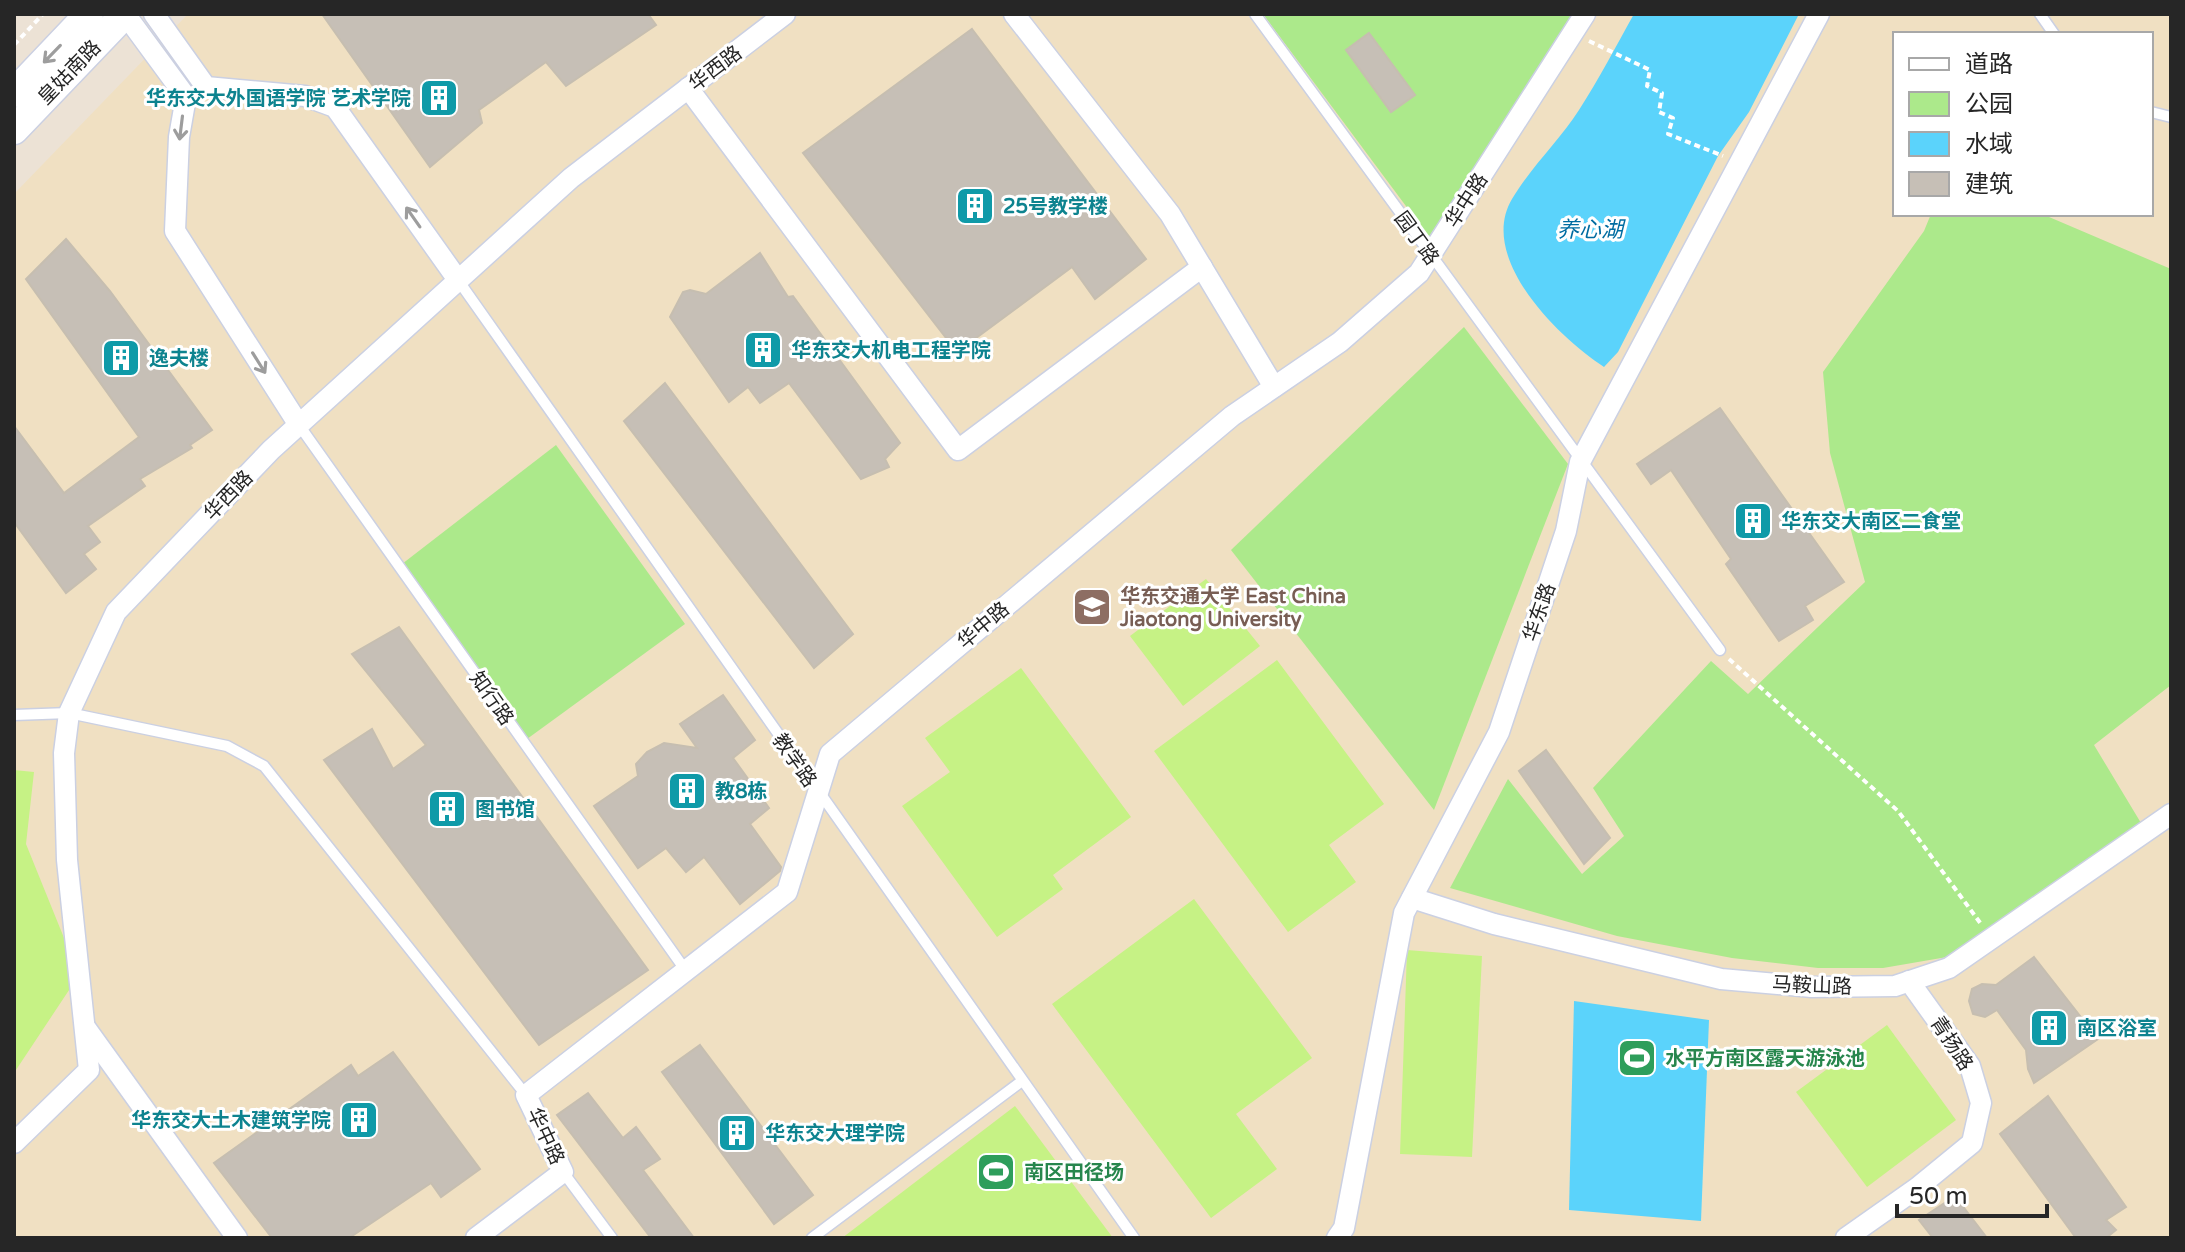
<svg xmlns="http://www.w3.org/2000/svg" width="2185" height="1252" viewBox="0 0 2185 1252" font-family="'Varela Round','Noto Sans SC',sans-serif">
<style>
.education{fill:#f0e0c2;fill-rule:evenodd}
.green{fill:#ace98b}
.pitch{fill:#c6f285}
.water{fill:#5bd3fb}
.building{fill:#c6bfb6;stroke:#c6beb0;stroke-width:2}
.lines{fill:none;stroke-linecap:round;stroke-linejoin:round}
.lane-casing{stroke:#cbd0e2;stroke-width:13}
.street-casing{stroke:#cbd0e2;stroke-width:23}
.secondary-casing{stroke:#cbd0e2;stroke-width:31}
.path{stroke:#fff;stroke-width:4;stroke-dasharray:6 4;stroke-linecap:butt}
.lane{stroke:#fff;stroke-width:10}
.street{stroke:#fff;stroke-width:20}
.secondary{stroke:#fff;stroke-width:28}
.oneway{stroke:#9d9d9d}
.labels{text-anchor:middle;stroke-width:6;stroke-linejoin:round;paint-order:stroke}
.street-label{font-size:20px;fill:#262626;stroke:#fff}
.culture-label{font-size:20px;font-weight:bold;fill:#0d838f;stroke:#fff;text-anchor:start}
.education-label{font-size:20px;font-weight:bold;fill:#785e54;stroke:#fff;text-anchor:start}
.leisure-label{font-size:20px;font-weight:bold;fill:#27864d;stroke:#fff;text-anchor:start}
.water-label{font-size:22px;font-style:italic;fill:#006ca1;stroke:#fff}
</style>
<rect width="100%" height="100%" fill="#ece2d5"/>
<!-- education -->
<path class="education" d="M188 14H2171V1238H14V194ZM1895 34H2151V214H1895Z"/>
<!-- green -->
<g class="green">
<path d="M1263 14H1576L1429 237Z"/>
<path d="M1931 214H2042L2171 269V685L2094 745 2141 823 1947 957 1883 968H1818L1732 958 1617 936 1450 888 1508 779 1582 874 1624 836 1593 788 1711 661 1748 694 1865 582 1830 453 1823 372 1924 231Z"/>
<path d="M1464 327 1568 464 1434 810 1231 550Z"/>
<path d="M556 445 685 624 527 739 402 564Z"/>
</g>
<!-- pitch -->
<g class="pitch">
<path d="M1206 579 1260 646 1183 706 1130 636Z"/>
<path d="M1277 660 1384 804 1329 845 1356 882 1288 932 1154 751Z"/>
<path d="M1021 668 1131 817 1053 875 1063 889 997 937 902 806 950 772 925 738Z"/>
<path d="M14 770 34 772 26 844 79 975 14 1073Z"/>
<path d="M1194 899 1312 1058 1236 1114 1277 1169 1211 1218 1052 1004Z"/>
<path d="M1407 950 1482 956 1472 1157 1400 1154Z"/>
<path d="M1887 1025 1956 1120 1867 1187 1796 1092Z"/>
<path d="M1015 1106 1113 1238H842Z"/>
</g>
<!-- water -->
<g class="water">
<path d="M1634 14H1799L1749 112 1718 156 1618 352 1604 367C1559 338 1477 258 1512 199 1531 167 1559 141 1579 110 1599 79 1616 46 1634 14Z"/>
<path d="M1574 1001 1709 1020 1701 1221 1569 1210Z"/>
</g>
<!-- building -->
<g class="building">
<path d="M322 14H648L656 25 566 86 546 62 479 110 482 123 430 167Z"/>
<path d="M972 29 1146 259 1095 299 1072 267 957 352 803 153Z"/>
<path d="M1369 33 1415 95 1391 112 1346 50Z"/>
<path d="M66 239 110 291 212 430 190 445 192 448 140 479 145 486 88 526 100 542 84 554 96 569 66 593 14 522V426L64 493 139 437 26 279Z"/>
<path d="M760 253 788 297 793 296 900 443 885 459 889 467 861 479 789 383 760 403 748 387 729 402 670 317 683 292 690 290 706 294Z"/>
<path d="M665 383 853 634 814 668 624 421Z"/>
<path d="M1720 408 1844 582 1805 606 1813 620 1779 641 1726 564 1731 559 1671 470 1651 484 1637 464Z"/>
<path d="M399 627 648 970 539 1045 324 760 372 729 393 769 426 745 352 654Z"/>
<path d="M723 695 755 740 733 758 769 808 750 824 781 867 780 871 740 904 704 857 686 872 666 848 638 868 594 806 638 776 636 764 647 752 664 743 697 748 680 724Z"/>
<path d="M1546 750 1610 838 1584 864 1519 771Z"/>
<path d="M2034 957 2098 1039 2034 1083 2028 1069 2026 1050 1997 1010 1985 1017 1973 1014 1969 1001 1972 989 1982 984 1996 985Z"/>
<path d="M700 1045 813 1195 774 1224 662 1072Z"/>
<path d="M393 1052 480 1169 441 1197 431 1183 349 1238H272L214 1163 351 1065 358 1076Z"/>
<path d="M588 1093 623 1138 636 1127 660 1159 643 1170 694 1238H651L557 1115Z"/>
<path d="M2048 1096 2126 1207 2106 1220 2116 1230 2106 1238H2076L2000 1134Z"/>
<path d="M1955 1196 1987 1238H1933L1919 1220Z"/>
</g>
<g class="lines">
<defs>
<g id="lane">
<path d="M1255 14 1720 650"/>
<path d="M2040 14 2054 34"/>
<path d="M2151 112 2171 117"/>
<path d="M458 280 1134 1238"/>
<path d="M299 425 686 971"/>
<path d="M14 715 69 713 227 746 264 766 526 1095"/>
<path d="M563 1172 612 1238"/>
<path d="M812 1238 1022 1081"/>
</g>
<g id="street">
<path d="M125 14 186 97 179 137 175 231 299 425"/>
<path d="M154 14 206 87 305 96 335 107 458 280"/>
<path d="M1014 14 1170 214 1274 387"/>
<path d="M688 88 958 450 1202 267"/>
<path d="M1412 898 1494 924 1721 979 1812 987 1895 986 1949 968 2171 814"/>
<path d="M85 1027 237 1238"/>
<path d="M14 1143 89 1070 67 860 64 753 69 713 116 612 271 450 571 178 785 14"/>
<path d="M476 1238 563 1172 526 1095 787 892 830 754 1232 416 1340 342 1419 273 1585 14"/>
<path d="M1337 1238 1344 1228 1404 913 1499 732 1566 531 1580 462 1819 14"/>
<path d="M1846 1238 1917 1188 1972 1143 1981 1103 1970 1066 1909 981"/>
</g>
<g id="secondary">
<path d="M14 93 89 14"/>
<path d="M14 130 125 14"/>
</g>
</defs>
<!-- lane casing -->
<use href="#lane" class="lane-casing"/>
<!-- street casing -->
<use href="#street" class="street-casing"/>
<!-- secondary casing -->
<use href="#secondary" class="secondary-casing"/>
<!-- path -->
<g class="path">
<path d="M1589 41 1650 70 1647 86 1662 93 1659 112 1673 118 1668 134 1723 156"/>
<path d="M14 45 43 14"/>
<path d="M1729 659 1898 811 1981 924"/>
</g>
<!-- lane -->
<use href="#lane" class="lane"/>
<!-- street -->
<use href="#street" class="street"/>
<!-- secondary -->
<use href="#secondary" class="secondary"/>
</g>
<!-- one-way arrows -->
<defs><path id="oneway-shaft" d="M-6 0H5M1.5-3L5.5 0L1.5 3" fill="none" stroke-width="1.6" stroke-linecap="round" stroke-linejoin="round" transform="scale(2)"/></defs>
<g class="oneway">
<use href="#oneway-shaft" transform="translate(52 54) rotate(134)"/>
<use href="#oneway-shaft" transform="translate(181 128) rotate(97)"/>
<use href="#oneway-shaft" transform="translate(413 217) rotate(-125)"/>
<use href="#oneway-shaft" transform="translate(259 363) rotate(58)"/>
</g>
<!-- icons -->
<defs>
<symbol id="building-square" viewBox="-11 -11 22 22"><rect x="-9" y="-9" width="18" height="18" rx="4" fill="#0f9aa8" stroke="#fff"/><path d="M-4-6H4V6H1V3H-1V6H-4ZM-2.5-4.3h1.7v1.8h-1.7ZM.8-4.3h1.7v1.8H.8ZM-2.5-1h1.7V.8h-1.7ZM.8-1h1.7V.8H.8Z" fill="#fff"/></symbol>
<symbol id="university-square" viewBox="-11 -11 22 22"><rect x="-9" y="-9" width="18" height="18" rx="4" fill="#8d6e63" stroke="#fff"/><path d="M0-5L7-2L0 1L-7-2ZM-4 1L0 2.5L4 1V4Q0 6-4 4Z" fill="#fff"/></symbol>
<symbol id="stadium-square" viewBox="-11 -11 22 22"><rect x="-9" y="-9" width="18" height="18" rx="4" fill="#2e9e5b" stroke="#fff"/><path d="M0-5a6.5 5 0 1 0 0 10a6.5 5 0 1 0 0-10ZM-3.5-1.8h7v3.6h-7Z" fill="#fff"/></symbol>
</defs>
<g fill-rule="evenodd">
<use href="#building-square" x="417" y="76" width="44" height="44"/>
<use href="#building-square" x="953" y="184" width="44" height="44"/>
<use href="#building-square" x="741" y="328" width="44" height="44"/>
<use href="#building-square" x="99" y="336" width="44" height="44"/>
<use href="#building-square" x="1731" y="499" width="44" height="44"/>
<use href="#university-square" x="1070" y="585" width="44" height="44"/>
<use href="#building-square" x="665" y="769" width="44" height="44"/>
<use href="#building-square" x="425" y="787" width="44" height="44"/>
<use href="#building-square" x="2027" y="1006" width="44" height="44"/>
<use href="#stadium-square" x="1615" y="1036" width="44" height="44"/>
<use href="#building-square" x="337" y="1098" width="44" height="44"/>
<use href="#building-square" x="715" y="1111" width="44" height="44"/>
<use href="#stadium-square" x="974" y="1150" width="44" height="44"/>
</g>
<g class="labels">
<!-- street labels -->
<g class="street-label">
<text transform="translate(715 68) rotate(-37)" y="7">华西路</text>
<text transform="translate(69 72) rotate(-46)" y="7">皇姑南路</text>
<text transform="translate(1466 200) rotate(-57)" y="7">华中路</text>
<text transform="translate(1417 238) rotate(54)" y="7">园丁路</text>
<text transform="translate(228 495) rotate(-46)" y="7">华西路</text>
<text transform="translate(1539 612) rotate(-71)" y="7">华东路</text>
<text transform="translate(983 625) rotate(-40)" y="7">华中路</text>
<text transform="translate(492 698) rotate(55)" y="7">知行路</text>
<text transform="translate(795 760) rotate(55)" y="7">教学路</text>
<text transform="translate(1812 985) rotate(2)" y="7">马鞍山路</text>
<text transform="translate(1952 1043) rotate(57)" y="7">青扬路</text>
<text transform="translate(546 1136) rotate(65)" y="7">华中路</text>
</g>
<!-- culture labels -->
<g class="culture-label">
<text x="411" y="105" text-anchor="end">华东交大外国语学院 艺术学院</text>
<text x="1003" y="213">25号教学楼</text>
<text x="791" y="357">华东交大机电工程学院</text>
<text x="149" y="365">逸夫楼</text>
<text x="1781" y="528">华东交大南区二食堂</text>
<text x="715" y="798">教8栋</text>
<text x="475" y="816">图书馆</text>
<text x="2077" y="1035">南区浴室</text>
<text x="331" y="1127" text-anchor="end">华东交大土木建筑学院</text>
<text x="765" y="1140">华东交大理学院</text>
</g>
<!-- education labels -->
<g class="education-label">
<text x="1120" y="603">华东交通大学 East China<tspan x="1120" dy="23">Jiaotong University</tspan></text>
</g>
<!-- leisure labels -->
<g class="leisure-label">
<text x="1665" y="1065">水平方南区露天游泳池</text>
<text x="1024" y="1179">南区田径场</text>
</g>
<!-- water labels -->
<g class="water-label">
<text x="1590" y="237">养心湖</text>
</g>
</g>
<!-- border -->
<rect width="2185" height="1252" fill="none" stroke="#262626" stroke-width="32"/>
<!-- legend -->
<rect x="1893" y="32" width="260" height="184" fill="#ffffff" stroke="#a8a8a8" stroke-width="2"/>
<rect x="1909" y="58" width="40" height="12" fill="#ffffff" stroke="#a8a8a8" stroke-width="2"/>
<text x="1965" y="72" font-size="24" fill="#262626">道路</text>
<rect x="1909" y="92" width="40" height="24" fill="#ace98b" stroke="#a8a8a8" stroke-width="2"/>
<text x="1965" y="112" font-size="24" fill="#262626">公园</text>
<rect x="1909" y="132" width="40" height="24" fill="#5bd3fb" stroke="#a8a8a8" stroke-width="2"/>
<text x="1965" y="152" font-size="24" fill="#262626">水域</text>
<rect x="1909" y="172" width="40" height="24" fill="#c6bfb6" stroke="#a8a8a8" stroke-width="2"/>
<text x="1965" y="192" font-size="24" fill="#262626">建筑</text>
<!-- scale -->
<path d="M1897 1204v12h150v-12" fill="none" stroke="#262626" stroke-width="4"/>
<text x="1909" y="1204" font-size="24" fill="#262626" stroke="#ffffff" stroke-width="6" paint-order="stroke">50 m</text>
</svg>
